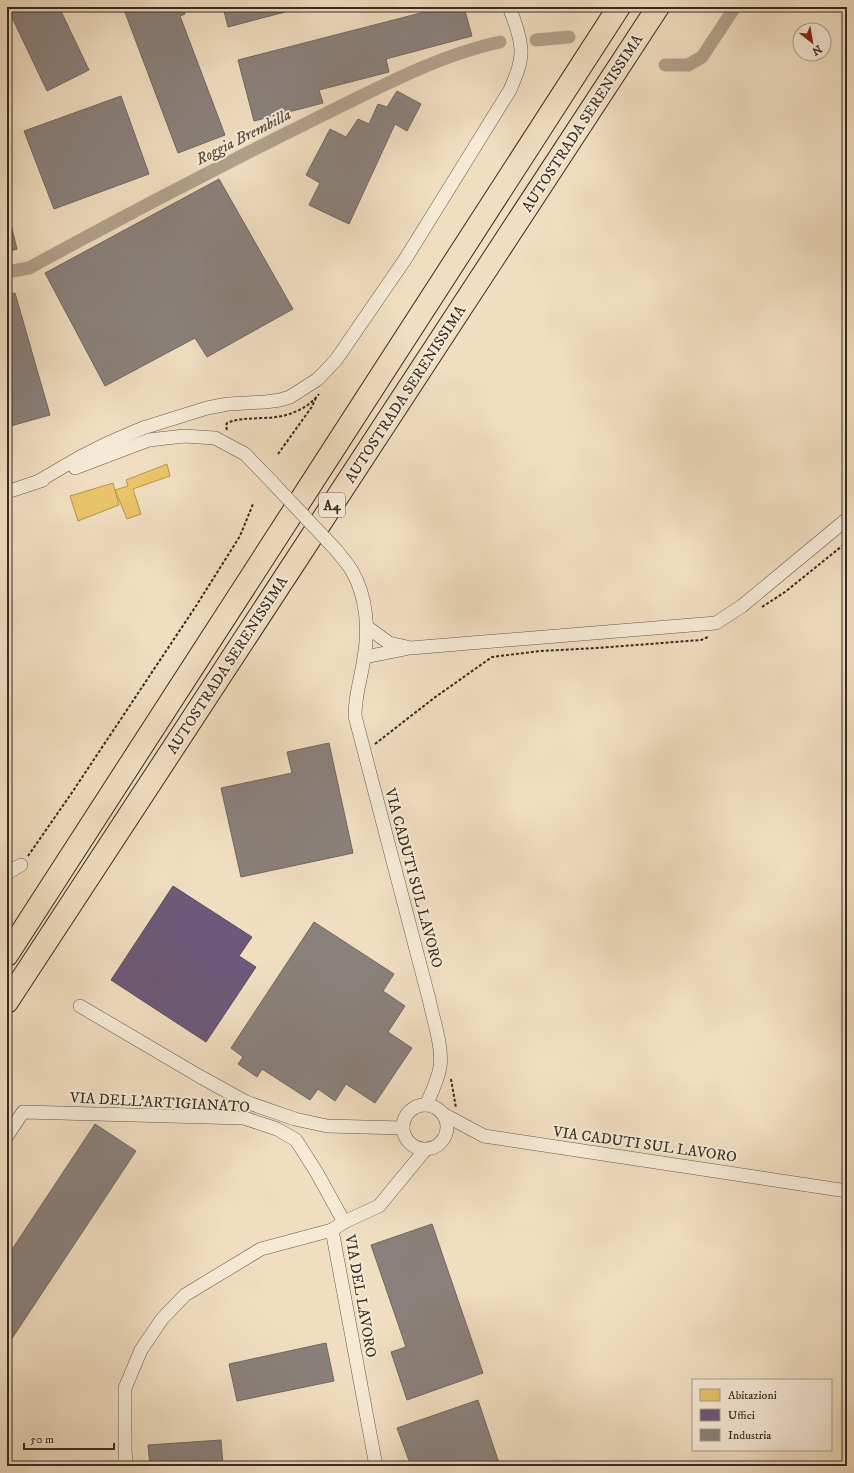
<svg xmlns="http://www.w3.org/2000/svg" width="854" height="1473" viewBox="0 0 854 1473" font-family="'IM FELL DW Pica',serif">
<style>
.homes{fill:#e9c46a;stroke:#b39654}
.offices{fill:#6d597a;stroke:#5c4b60}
.industry{fill:#8a817c;stroke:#716761}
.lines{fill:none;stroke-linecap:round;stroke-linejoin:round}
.canal{stroke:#b1a18b;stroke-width:13}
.minor-casing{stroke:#65584a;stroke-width:14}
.motorway-casing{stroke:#362b22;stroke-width:24}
.path{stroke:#362b22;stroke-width:2;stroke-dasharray:3 2;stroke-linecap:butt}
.minor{stroke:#f6ead7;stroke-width:13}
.motorway{stroke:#f1dec1;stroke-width:22}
.minor-bridge-casing{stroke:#65584a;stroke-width:14;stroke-linecap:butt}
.minor-bridge{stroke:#f6ead7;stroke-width:13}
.labels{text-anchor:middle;stroke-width:4;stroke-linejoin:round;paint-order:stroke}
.shield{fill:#f6ead7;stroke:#706458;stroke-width:1}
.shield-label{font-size:14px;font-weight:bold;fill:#362b22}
.street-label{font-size:15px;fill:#362b22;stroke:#f6ead7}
.water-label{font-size:16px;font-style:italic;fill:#5b4e42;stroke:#f6ead7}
</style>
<rect width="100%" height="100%" fill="#f1dec1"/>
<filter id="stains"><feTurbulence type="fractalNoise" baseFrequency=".005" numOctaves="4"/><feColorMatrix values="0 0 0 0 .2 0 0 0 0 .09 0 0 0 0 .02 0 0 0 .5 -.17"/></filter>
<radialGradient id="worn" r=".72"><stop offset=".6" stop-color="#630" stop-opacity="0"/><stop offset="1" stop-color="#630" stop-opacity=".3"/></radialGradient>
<!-- homes -->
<g class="homes">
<path d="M167 464 170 476 133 489 141 514 127 519 115 490 128 486 126 480Z"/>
<path d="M113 483 119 505 78 521 70 496Z"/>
</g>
<!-- offices -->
<path class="offices" d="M173 886 252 937 239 956 256 967 206 1042 111 980Z"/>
<!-- industry -->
<g class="industry">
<path d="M7 7H59L89 70 47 91Z"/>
<path d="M123 7H183L185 14 180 16 225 135 178 153Z"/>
<path d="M223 7H304L228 27Z"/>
<path d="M444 7H464L472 36 386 59 389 72 319 90 323 103 254 121 238 60Z"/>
<path d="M397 91 421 104 407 131 395 124 349 224 309 205 320 183 306 175 330 129 346 137 358 119 369 124 378 104 387 107Z"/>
<path d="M121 96 149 174 54 209 24 131Z"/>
<path d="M219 179 293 309 207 357 195 338 105 386 45 273Z"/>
<path d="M7 209 17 249 7 252Z"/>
<path d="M15 293 50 415 7 427V295Z"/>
<path d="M329 743 353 853 241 877 221 788 292 773 287 752Z"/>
<path d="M314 922 394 974 383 991 405 1006 388 1032 412 1048 375 1103 346 1084 335 1101 318 1089 310 1100 262 1069 257 1077 238 1064 243 1057 231 1048Z"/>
<path d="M95 1124 136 1151 7 1346V1257Z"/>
<path d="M432 1224 483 1373 407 1400 391 1352 406 1347 371 1245Z"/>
<path d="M326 1343 334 1381 237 1401 229 1364Z"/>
<path d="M478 1400 500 1466H411L397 1428Z"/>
<path d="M221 1440 223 1466H150L148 1445Z"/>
<path d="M346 1463V1466H323V1465Z"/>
</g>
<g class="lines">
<!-- canal -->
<g class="canal">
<path d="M536 40 569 37"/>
<path d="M665 65H688L702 57 735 7"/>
<path d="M7 272 29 268C122 217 216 168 311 121 370 92 435 56 500 42"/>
</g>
<defs>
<g id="minor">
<path d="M75 468 149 440 184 436 215 438 245 454 272 482"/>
<path d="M37 482 80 457 108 443 143 428 207 408 228 404 265 402 280 400 290 397 318 379 336 360 406 258 510 90C515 78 522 63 521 49 520 35 514 19 509 7"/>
<path d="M7 492 43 480"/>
<path d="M337 551C342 558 348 564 352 571 367 597 369 630 364 658 361 679 355 694 355 716L429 999C433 1019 443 1047 440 1067 438 1080 432 1092 426 1105"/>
<path d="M367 627 389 643 407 647"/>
<path d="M365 657 410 648 716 623 742 606 847 519"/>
<path d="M7 873 21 865"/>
<path d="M80 1006 199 1076 246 1102 295 1119 327 1126 403 1128"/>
<circle cx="425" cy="1127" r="22"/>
<path d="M443 1114 484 1136 847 1191"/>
<path d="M7 1136 23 1112 244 1118 277 1129 296 1140 317 1173 344 1222"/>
<path d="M126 1466 125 1449V1388L141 1350 162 1319 185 1295 261 1249 332 1230"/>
<path d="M376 1466 332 1230 344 1222 379 1206 425 1150"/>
</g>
<g id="motorway">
<path d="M7 955 619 7"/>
<path d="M7 1002 658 7"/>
</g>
</defs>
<!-- minor casing -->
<use href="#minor" class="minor-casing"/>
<!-- motorway casing -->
<use href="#motorway" class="motorway-casing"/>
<!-- path -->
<g class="path">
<path d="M227 430 226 426 227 423C239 418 249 419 261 418 283 418 305 412 319 394"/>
<path d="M278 454 311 408 316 398"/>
<path d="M762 607 785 592 847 542"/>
<path d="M375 744 434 698 492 657 540 651 597 648 701 640 708 637"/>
<path d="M28 856 73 791 196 606 240 536 253 504"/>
<path d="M451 1079 456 1108"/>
</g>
<!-- minor -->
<use href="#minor" class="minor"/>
<!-- motorway -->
<use href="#motorway" class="motorway"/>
<defs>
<path id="minor-bridge" d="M272 482 337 551"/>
</defs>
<!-- minor-bridge casing -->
<use href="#minor-bridge" class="minor-bridge-casing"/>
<!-- minor-bridge -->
<use href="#minor-bridge" class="minor-bridge"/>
</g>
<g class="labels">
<!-- shield labels -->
<rect class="shield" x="319" y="493" width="26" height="24" rx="3"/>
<g class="shield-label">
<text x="332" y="510">A4</text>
</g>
<!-- street labels -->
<g class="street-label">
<text transform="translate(582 123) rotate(-57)" y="5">AUTOSTRADA SERENISSIMA</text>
<text transform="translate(405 394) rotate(-57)" y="5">AUTOSTRADA SERENISSIMA</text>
<text transform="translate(227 665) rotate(-57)" y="5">AUTOSTRADA SERENISSIMA</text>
<text transform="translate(414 878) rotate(75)" y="5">VIA CADUTI SUL LAVORO</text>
<text transform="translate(160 1102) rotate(3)" y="5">VIA DELL'ARTIGIANATO</text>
<text transform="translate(645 1144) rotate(8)" y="5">VIA CADUTI SUL LAVORO</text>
<text transform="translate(361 1296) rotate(80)" y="5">VIA DEL LAVORO</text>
</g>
<!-- water labels -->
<g class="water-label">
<text transform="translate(243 136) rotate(-27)" y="6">Roggia Brembilla</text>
</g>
</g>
<!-- margin -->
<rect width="854" height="1473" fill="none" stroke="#f1dec1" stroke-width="24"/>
<rect x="8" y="8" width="838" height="1457" fill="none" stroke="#362b22" stroke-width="2"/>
<rect x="12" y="12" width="830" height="1449" fill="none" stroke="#362b22"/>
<!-- legend -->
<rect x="692" y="1379" width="140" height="72" fill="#f6ead7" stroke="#a99e8f"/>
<rect x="700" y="1389" width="20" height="12" fill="#e9c46a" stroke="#a99e8f"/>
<text x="728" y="1399" font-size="12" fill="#362b22">Abitazioni</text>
<rect x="700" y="1409" width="20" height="12" fill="#6d597a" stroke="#a99e8f"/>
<text x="728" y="1419" font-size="12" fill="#362b22">Uffici</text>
<rect x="700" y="1429" width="20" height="12" fill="#8a817c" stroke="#a99e8f"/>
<text x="728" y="1439" font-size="12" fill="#362b22">Industria</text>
<!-- north arrow -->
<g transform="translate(812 42) rotate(149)"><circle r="19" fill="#f6ead7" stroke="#a99e8f"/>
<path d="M0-3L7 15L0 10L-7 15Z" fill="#8f2418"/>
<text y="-6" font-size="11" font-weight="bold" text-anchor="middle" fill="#362b22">N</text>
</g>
<!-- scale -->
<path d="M24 1443v6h90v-6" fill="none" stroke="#362b22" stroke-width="2"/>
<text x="30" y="1443" font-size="12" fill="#362b22" stroke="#f6ead7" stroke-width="3" paint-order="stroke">50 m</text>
<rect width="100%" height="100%" filter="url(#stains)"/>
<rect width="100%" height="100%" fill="url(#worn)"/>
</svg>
